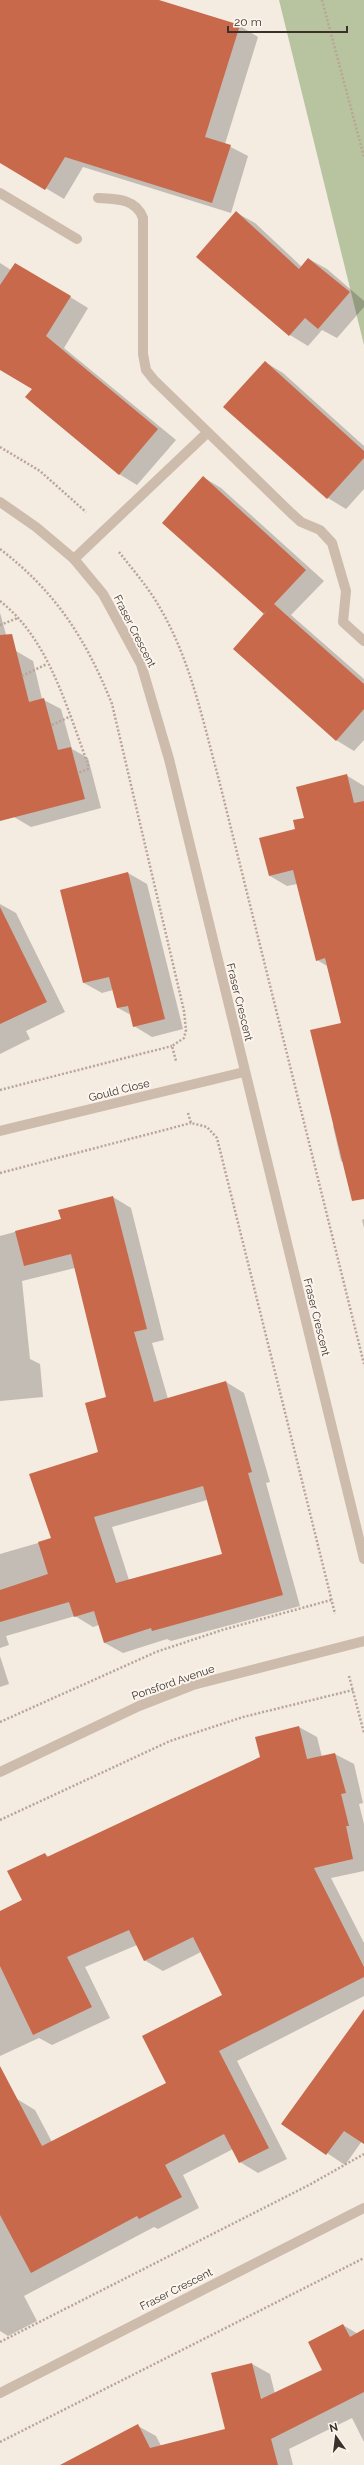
<svg xmlns="http://www.w3.org/2000/svg" width="364" height="2465" viewBox="0 0 364 2465" font-family="Raleway,sans-serif">
<style>
.green{fill:#b8c4a0}
.shadow{fill:#0003;fill-rule:evenodd}
.building{fill:#c8694b;fill-rule:evenodd}
.lines{fill:none;stroke-linecap:round;stroke-linejoin:round}
.path{stroke:#b9a596;stroke-width:2.5;stroke-dasharray:2 2;stroke-linecap:butt}
.lane{stroke:#cdbbac;stroke-width:10}
.street{stroke:#cdbbac;stroke-width:10}
.labels{text-anchor:middle;stroke-width:4;stroke-linejoin:round;paint-order:stroke}
.street-label{font-size:11px;fill:#3b302b;stroke:#fbf5ee}
</style>
<rect width="100%" height="100%" fill="#f4ebe1"/>
<!-- green -->
<path class="green" d="M279 0H364V345Z"/>
<!-- shadow -->
<g class="shadow">
<path d="M0 0H156L240 26 258 37 225 144 248 156 231 213 83 167 64 199 0 161Z"/>
<path d="M237 213 255 223 302 267 309 259 327 269 364 301V307L337 338 322 330 308 346 290 335Z"/>
<path d="M0 263 11 270 33 274 88 308 64 348 176 440 137 485 119 474 33 389 0 368Z"/>
<path d="M265 362 283 373 364 446V489L346 509 328 498Z"/>
<path d="M203 477 221 488 324 581 291 615 364 679V740L354 751 336 740 266 614Z"/>
<path d="M0 613 11 652 16 651 33 661 42 699 61 709 72 749 88 758 101 808 31 827 14 817 0 803Z"/>
<path d="M346 775 364 786V1170L359 1172 341 1161 333 1126 335 1125 342 1023 327 966 317 960 297 884 287 886 270 876 305 818Z"/>
<path d="M128 873 147 884 183 1029 152 1037 134 1026 131 1015 118 1008 113 990 102 993 84 983Z"/>
<path d="M0 904 16 913 65 1012 26 1031 30 1039 0 1054Z"/>
<path d="M113 1197 131 1208 164 1340 152 1343 168 1399 226 1382 244 1393 270 1482 266 1483 300 1606 171 1641 167 1639 123 1653 105 1643 99 1625 93 1627 75 1616 6 1636 9 1645 0 1648V1554L52 1539 99 1453 107 1397 75 1268 22 1281 30 1359 40 1364 43 1397 0 1401V1236L62 1219ZM207 1500 223 1555 129 1580 112 1527Z"/>
<path d="M364 1219V1228L362 1220Z"/>
<path d="M0 1656 9 1684 0 1687Z"/>
<path d="M299 1727 317 1737 322 1757 335 1754 354 1764 363 1803 359 1804 364 1824V1871L331 1878 364 1943V1996L237 2061 287 2159 258 2173 240 2162 233 2149 183 2175 199 2208 158 2229 154 2227 24 2296 37 2321 8 2336 0 2331V2108L17 2099 35 2110 52 2142 168 2084 223 1995 201 1952 163 1971 144 1960 137 1945 85 1967 110 2018 52 2045 39 2038 0 2056V1912L23 1901 45 1854 49 1857 262 1758Z"/>
<path d="M364 2037V2142L362 2141 345 2165 282 2123Z"/>
<path d="M343 2325 358 2334 364 2331V2442L352 2418 289 2449 293 2465H193L226 2430 252 2364 270 2374 275 2394 323 2370Z"/>
<path d="M138 2426 156 2436 171 2465H62Z"/>
</g>
<!-- building -->
<g class="building">
<path d="M0 0H159L240 25 205 137 231 145 212 203 65 157 45 190 0 163Z"/>
<path d="M236 211 299 269 308 258 350 292 318 329 305 318 289 336 196 257Z"/>
<path d="M15 263 71 296 46 336 158 429 119 475 25 397 32 389 0 370V285Z"/>
<path d="M265 361 364 451V458L327 499 223 407Z"/>
<path d="M203 476 306 570 274 604 364 684V709L336 741 233 649 269 608 264 614 162 523Z"/>
<path d="M12 634 29 702 44 698 58 750 71 747 85 799 0 821V635Z"/>
<path d="M347 774 354 803 364 801V1199L352 1201 310 1030 341 1023 325 958 316 961 293 870 269 876 259 838 295 829 293 820 304 818 296 787Z"/>
<path d="M128 872 165 1019 133 1027 128 1006 117 1008 109 977 83 983 60 890Z"/>
<path d="M0 907 47 1002 0 1024Z"/>
<path d="M113 1196 147 1329 134 1332 154 1402 226 1381 252 1472 248 1473 283 1595 152 1631 151 1628 104 1643 94 1611 74 1617 69 1602 0 1622V1590L48 1574 38 1542 51 1538 29 1474 98 1452 85 1403 106 1397 71 1254 24 1266 15 1231 61 1219 58 1210ZM203 1486 222 1554 116 1583 94 1517Z"/>
<path d="M299 1726 307 1759 335 1753 346 1793 341 1794 349 1826H346L353 1859 314 1868 364 1967V1977L219 2051 269 2148 239 2163 224 2134 165 2165 182 2197 139 2219 137 2216 31 2273 0 2215V2066L42 2146 166 2083 142 2036 222 1995 193 1937 144 1961 129 1930 67 1957 92 2007 33 2035 0 1966V1911L22 1900 7 1871 45 1853 47 1857 260 1757 255 1737Z"/>
<path d="M364 2009V2144L344 2131 326 2155 281 2124Z"/>
<path d="M343 2324 350 2337 364 2329V2392L271 2439 278 2465H60L138 2424 150 2448 225 2429 211 2373 252 2363 261 2399 322 2370 308 2342Z"/>
</g>
<g class="lines">
<!-- path -->
<g class="path">
<path d="M322 0 364 157"/>
<path d="M0 447 40 471 86 512"/>
<path d="M0 549C56 592 86 639 112 704L184 1011 186 1030 184 1038 172 1046 176 1061"/>
<path d="M119 552C133 570 149 588 160 608 191 661 203 722 219 780L364 1364"/>
<path d="M0 601C49 639 67 709 88 764V769L78 773"/>
<path d="M0 625 18 618"/>
<path d="M22 676 47 664"/>
<path d="M52 725 71 716"/>
<path d="M0 1090 172 1046"/>
<path d="M188 1113 191 1123 207 1127 217 1138 335 1614"/>
<path d="M0 1173 191 1123"/>
<path d="M349 1676 364 1733"/>
<path d="M0 1722 156 1652 222 1630 331 1600"/>
<path d="M0 1820 170 1741 243 1717 353 1690"/>
<path d="M0 2342 309 2185 364 2154"/>
<path d="M0 2442 364 2258"/>
</g>
<!-- lane -->
<g class="lane">
<path d="M0 193 77 239"/>
<path d="M98 198C115 199 136 198 143 218V354L146 370 154 380 291 513 301 522 320 530 332 543 346 591 343 622 364 641"/>
<path d="M74 559 207 433"/>
</g>
<!-- street -->
<g class="street">
<path d="M0 502 36 527 74 559 103 594 141 664 169 759 364 1559"/>
<path d="M0 1131 244 1072"/>
<path d="M0 1772 139 1706 193 1685 364 1641"/>
<path d="M0 2393 364 2208"/>
</g>
</g>
<g class="labels">
<!-- street labels -->
<g class="street-label">
<text transform="translate(135 631) rotate(63)" y="4">Fraser Crescent</text>
<text transform="translate(240 1002) rotate(76)" y="4">Fraser Crescent</text>
<text transform="translate(119 1090) rotate(-14)" y="4">Gould Close</text>
<text transform="translate(317 1317) rotate(76)" y="4">Fraser Crescent</text>
<text transform="translate(173 1682) rotate(-19)" y="4">Ponsford Avenue</text>
<text transform="translate(176 2289) rotate(-27)" y="4">Fraser Crescent</text>
</g>
</g>
<!-- north arrow -->
<g transform="translate(336 2437) rotate(346)" stroke="#fbf5ee" stroke-width="3" paint-order="stroke">
<path d="M0-3L7 15L0 10L-7 15Z" fill="#3b302b"/>
<text y="-6" font-size="11" font-weight="bold" text-anchor="middle" fill="#3b302b">N</text>
</g>
<!-- scale -->
<path d="M228 26v6h119v-6" fill="none" stroke="#3b302b" stroke-width="2"/>
<text x="234" y="26" font-size="12" fill="#3b302b" stroke="#fbf5ee" stroke-width="3" paint-order="stroke">20 m</text>
</svg>
